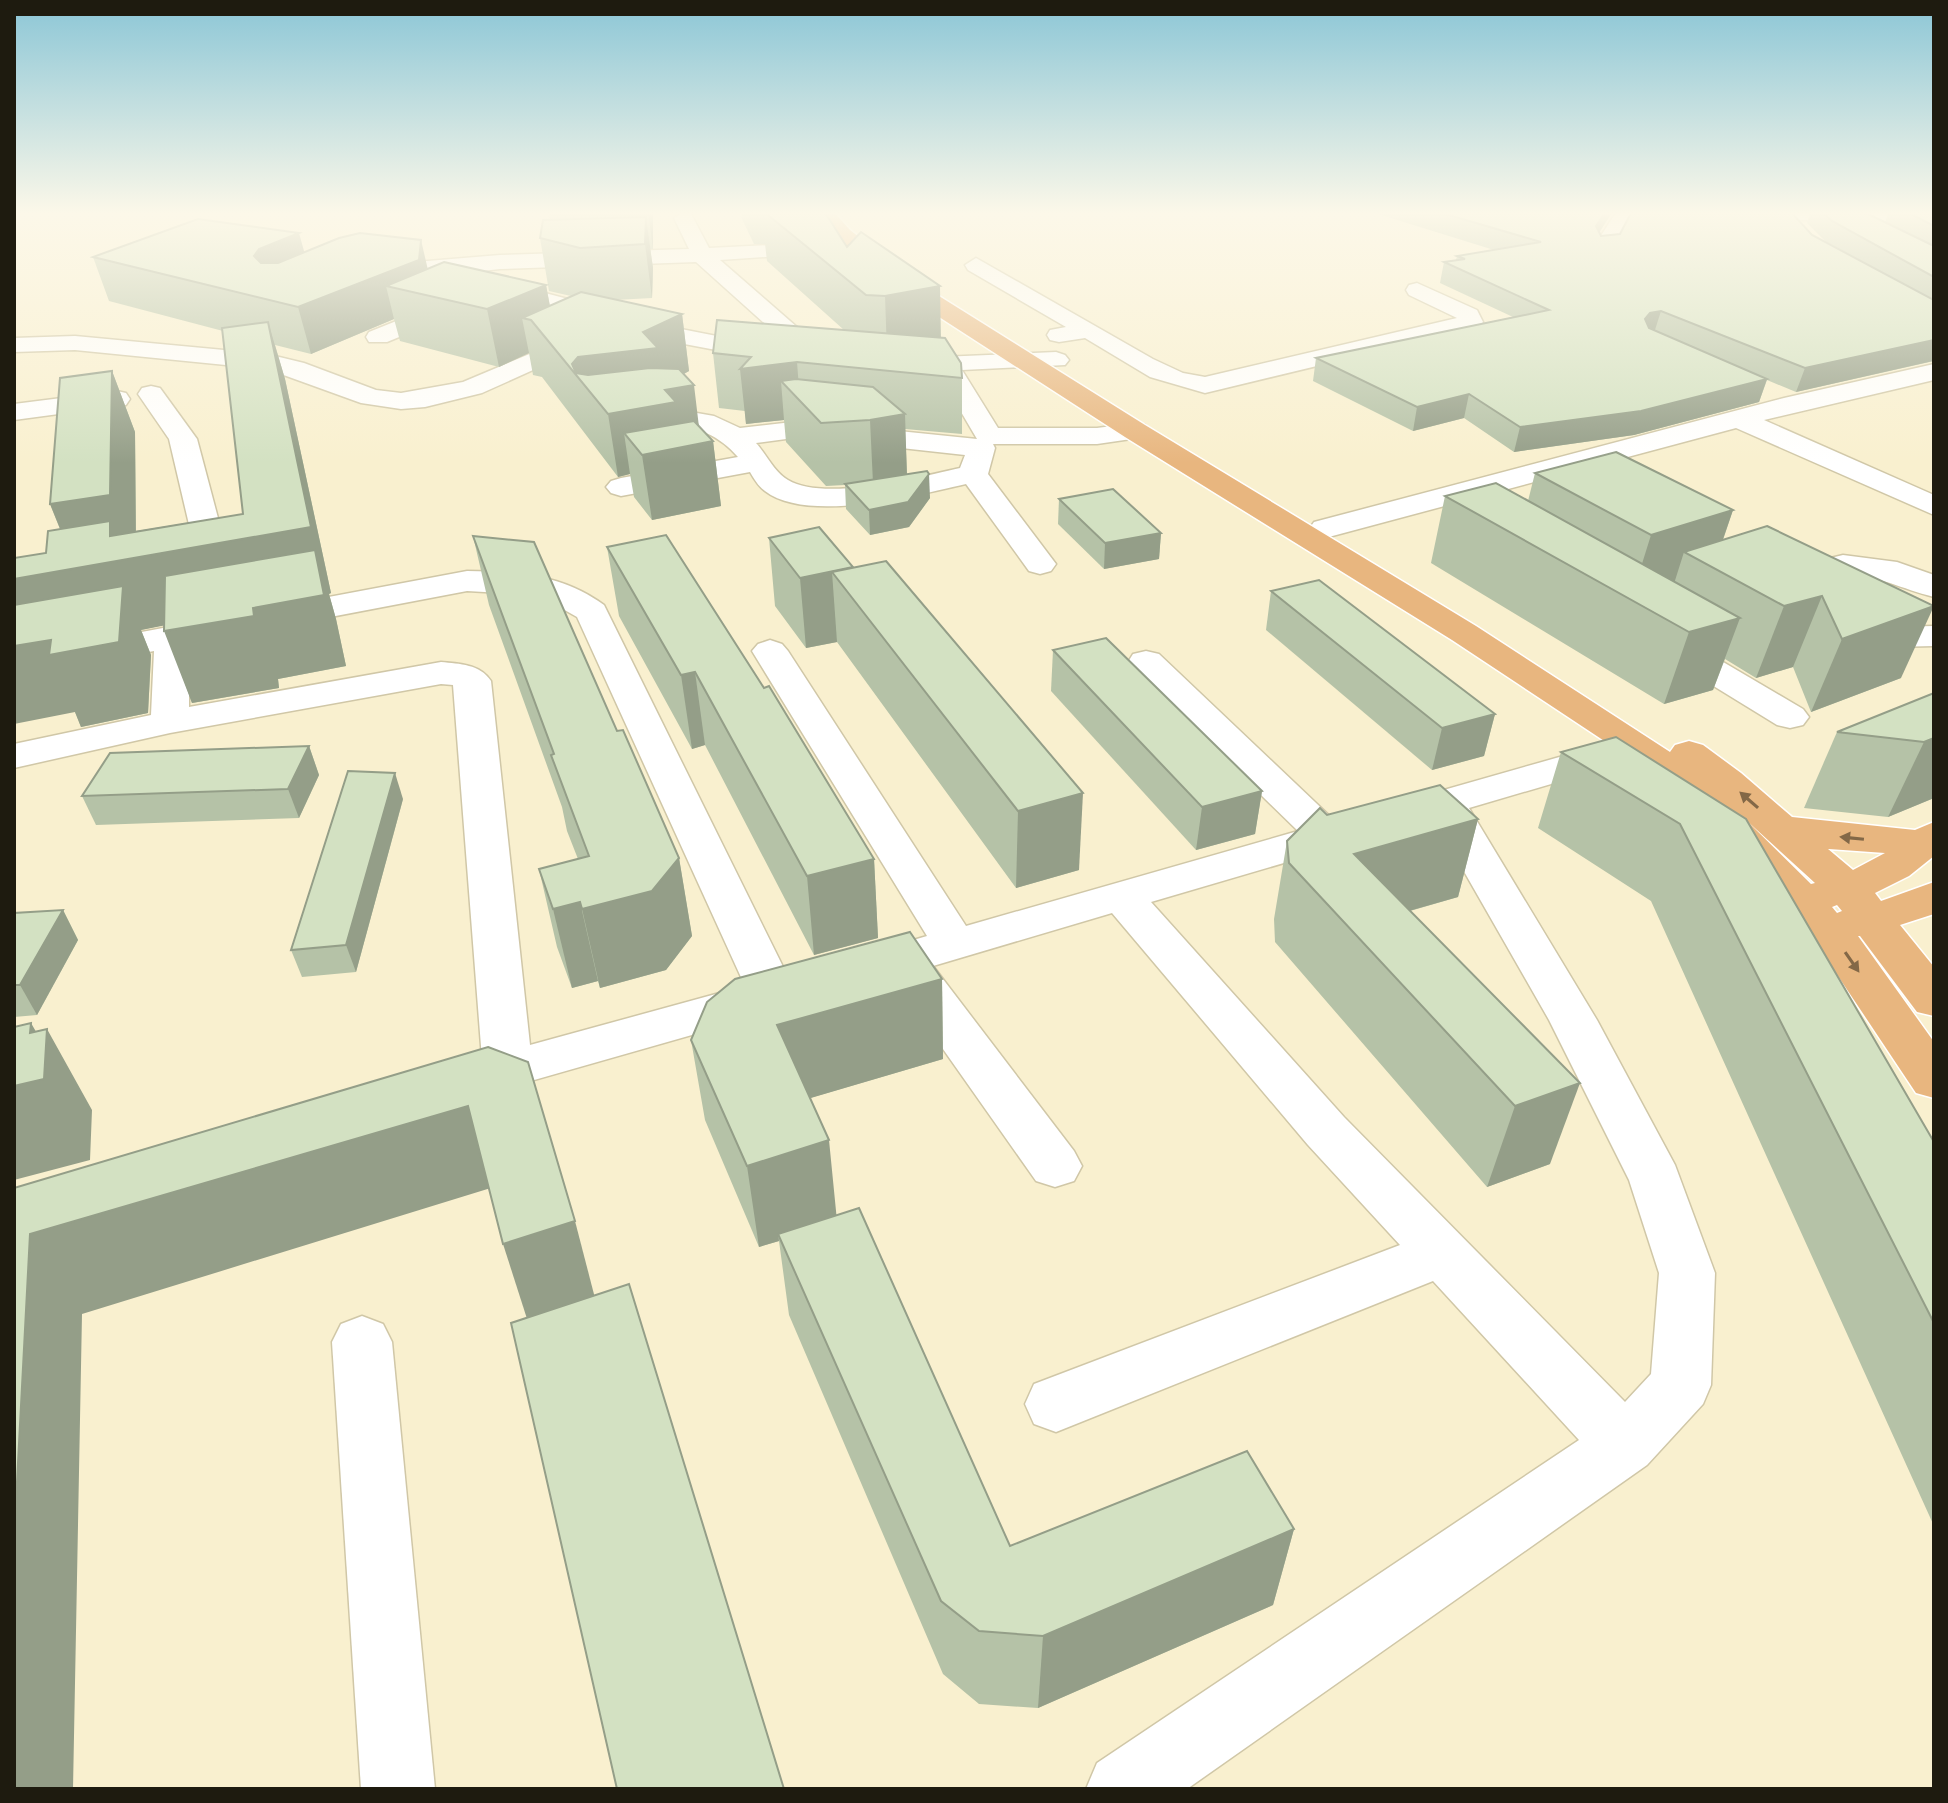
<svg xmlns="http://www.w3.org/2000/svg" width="1948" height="1803" viewBox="0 0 1948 1803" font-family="Figtree,sans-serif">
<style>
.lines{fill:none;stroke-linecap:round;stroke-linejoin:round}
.minor-casing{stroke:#d0c7a7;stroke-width:3}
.major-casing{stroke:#fff;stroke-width:3}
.minor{fill:#fff;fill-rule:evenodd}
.major{fill:#e8b67f;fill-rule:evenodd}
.wall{fill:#b5c2a7}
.shaded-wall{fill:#949e88}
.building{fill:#d3e1c2;stroke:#949e88;stroke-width:2}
.oneway{fill:#836847}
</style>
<rect width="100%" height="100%" fill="#f9f0cf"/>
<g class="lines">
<defs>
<g id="minor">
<path d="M1617 211H1637L1612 253H1596L1593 248Z"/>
<path d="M1771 211H1934V220L1847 222 1780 219 1773 217Z"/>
<path d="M684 212 691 214 709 248 833 242 836 247 833 252 825 253 720 260 829 355 833 360 829 365H811L696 262 500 269 427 277 395 275 392 270 403 263 500 255 689 249 674 218Z"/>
<path d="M976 258 1153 359 1183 373 1205 377 1457 318 1409 295 1406 290 1409 285 1417 283 1477 310 1483 322 1479 327 1205 393 1150 377 1085 338 1059 342 1050 340 1047 335 1050 330 1066 327 968 270 965 265Z"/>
<path d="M515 285 681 329 783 349 786 354 783 359 774 361 679 343 515 299 479 304 387 342H369L366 337 369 332 466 293Z"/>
<path d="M584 331 593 333 596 338 593 343 482 393 425 407 401 409 361 403 267 369 75 350 14 352V338L75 336 267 354 304 363 376 390 401 393 463 382Z"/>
<path d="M1056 352 1065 355 1069 360 1065 365 962 370 998 428H1097L1135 423 1145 425 1149 431 1145 437 1097 444H993L995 448 988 474 1056 564 1051 571 1040 574 1029 571 966 484C917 495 808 524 765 491 759 487 754 479 750 472L621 496 611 493 606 487 611 481 621 478 738 457C718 434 693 424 663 426 651 426 642 429 630 426L626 420 630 414 674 409 714 416 740 428 801 421 977 439 937 371 893 369 889 364 893 359ZM801 437 965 455 960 468C920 477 824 502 788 480 775 473 766 454 756 443Z"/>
<path d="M1934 364V380L1764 420 1934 495V515L1736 428 1325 538 1314 536 1309 529 1314 522 1784 398Z"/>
<path d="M151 386 160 388 197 439 227 552C215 569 199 578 179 573L174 566 179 559 195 550 169 439 138 394 142 388Z"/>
<path d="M117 391 126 393 130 399 126 405 14 420V404Z"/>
<path d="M1843 555 1897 562 1934 575V597C1890 586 1869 568 1821 580L1815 596 1803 599 1791 596 1786 589 1789 574 1793 567Z"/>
<path d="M467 571C518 572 562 574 604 605L797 995 790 1007 471 1098 453 1093 446 1080 453 1067 482 1059 453 685 441 684 170 733 14 768V744L151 715 154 651 14 678V656ZM467 591 538 595 577 617 745 986 530 1045 491 681C480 664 460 664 441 662L189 707V644Z"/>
<path d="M1862 619 1893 627 1934 626V646L1892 647 1850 636 1845 629 1850 622Z"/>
<path d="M1667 632 1679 636 1803 709 1809 717 1803 725 1790 728 1777 725 1655 650 1649 643 1655 636Z"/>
<path d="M770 640 782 644 788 651 966 926 1298 831 1133 670 1128 662 1133 654 1146 651 1159 654 1335 821 1612 742 1626 746 1631 754 1626 762 1469 808 1597 1020 1675 1165 1715 1273 1711 1385 1703 1404 1647 1465 1187 1789H1086L1097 1763 1579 1440 1433 1281 1056 1432 1034 1424 1025 1404 1034 1384 1400 1245 1308 1145 1112 913 933 966 1074 1151 1082 1166 1074 1181 1055 1187 1036 1181 893 978 868 985 852 980 845 969 852 958 927 936 752 651 758 644ZM1434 819 1549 1020 1629 1180 1659 1273 1651 1374 1625 1402 1344 1117 1151 902Z"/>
<path d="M362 1316 383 1324 392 1342 435 1789H361L332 1342 341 1324Z"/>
</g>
<path id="major" d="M812 211H833L850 230 915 281 1145 425 1476 626 1670 752 1675 745 1689 741 1703 745 1741 773 1792 817 1915 830 1934 822V856L1909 876 1875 893 1881 901 1934 882V914L1900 925 1934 967V1016L1917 1012 1860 936H1858L1934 1042V1098L1916 1093 1828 961 1786 910 1683 803 1624 754 1452 640 1125 437 899 291 836 238ZM1746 820 1815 883 1811 884ZM1828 849H1829L1885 853 1853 870ZM1837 905 1842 911 1837 913 1832 907Z"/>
</defs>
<!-- minor casing -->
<use href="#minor" class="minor-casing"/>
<!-- major casing -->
<use href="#major" class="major-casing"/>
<!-- minor -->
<use href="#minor" class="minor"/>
<!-- major -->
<use href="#major" class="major"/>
</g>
<!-- wall -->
<g class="wall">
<path d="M549 211H653V249H650L653 268 652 298 615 300 682 314 689 371 684 374 699 426 713 441 721 506 652 520 634 497 630 474 618 477 542 377 533 375 529 353 499 367 400 341 394 319 311 354 275 345 285 379 331 593 329 594 336 619 346 666 278 679 279 688 192 703 164 625 141 630 151 655 148 713 81 727 75 712 46 553 60 529 50 504 112 371 135 432 136 531 243 514 223 331 109 301 93 257 304 252 546 285 550 306 571 296 549 291 540 238 550 220Z"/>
<path d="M741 211H824L847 247 940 286V338L962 378V434L905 429 907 474 930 498 909 527 870 535 846 509 845 485 826 486 786 442 784 420 746 424 745 411 719 408 713 353 844 330 767 261 765 244H754L742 219Z"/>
<path d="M1378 211H1613L1599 233 1601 236 1812 235 1852 256 1825 241 1807 223 1811 211H1862L1885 222 1889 211H1934V361L1796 392 1767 380 1759 402 1634 435 1514 452 1464 418 1413 431 1313 381 1316 358 1513 317 1440 283 1444 262 1456 260 1457 256 1494 250 1378 214Z"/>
<path d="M1535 473 1733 510 1723 540 1767 526 1901 678 1811 712 1793 667 1756 678 1725 659 1713 690 1664 704 1431 563 1445 496 1528 501Z"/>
<path d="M1059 499 1161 533 1159 559 1104 569 1058 524Z"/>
<path d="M819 527 1079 870 1016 888 837 642 806 648 775 606 769 538Z"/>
<path d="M473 536 617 731 679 858 692 936 666 970 600 988 598 981 572 988 557 947 539 869 578 859 567 831 562 807 489 605Z"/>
<path d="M607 547 874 859 878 938 814 955 705 745 692 749 619 616Z"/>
<path d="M1271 591 1495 714 1484 756 1432 770 1266 630Z"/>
<path d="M1053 650 1262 791 1255 834 1196 850 1051 691Z"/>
<path d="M1934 693V798L1888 817 1804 808 1837 732Z"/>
<path d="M1616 737 1934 1142V1526L1651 901 1538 828 1561 752Z"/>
<path d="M309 746 319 775 299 818 96 825 82 796Z"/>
<path d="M403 799 356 972 302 977 291 950Z"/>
<path d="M1478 819 1458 897 1410 911 1550 1164 1487 1187 1275 942 1274 919 1287 841Z"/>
<path d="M63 910 78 940 37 1015 14 1017V913Z"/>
<path d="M942 979 943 1059 810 1098 836 1215 1010 1546 1294 1529 1273 1605 1038 1708 979 1704 943 1674 789 1315 779 1241 759 1247 705 1120 691 1040Z"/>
</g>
<!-- shaded-wall -->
<g class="shaded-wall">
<path d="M648 211H653V249Z"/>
<path d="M1606 211H1613L1590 246 1596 226Z"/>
<path d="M646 217 653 268 652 298 645 244Z"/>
<path d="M299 233 311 276 267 300 254 256 259 249Z"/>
<path d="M421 240 431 283 386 286 394 319 311 354 298 307Z"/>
<path d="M546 285 556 340 531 320 522 318 529 353 499 367 487 309Z"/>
<path d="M940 286 941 342 887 352 885 296Z"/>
<path d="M1661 311 1654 333 1643 335 1645 319 1650 313Z"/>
<path d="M682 314 689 371 663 385 665 390 694 385 701 444 713 441 721 506 652 520 642 455 624 433 630 474 618 477 608 414 573 372 572 364 578 357 643 332Z"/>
<path d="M268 322 285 379 331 593 329 594 336 619 346 666 278 679 279 688 192 703 164 631 253 608 141 630 151 655 148 713 81 727 75 712 14 724V579L76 568 50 504 112 371 135 432 136 557 311 527Z"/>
<path d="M1934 340 1933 361 1796 392 1805 368Z"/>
<path d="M797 362 800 401 781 381 784 420 746 424 740 369Z"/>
<path d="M1767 379 1759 402 1634 435 1514 452 1520 427Z"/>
<path d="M1469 394 1464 418 1413 431 1417 407Z"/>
<path d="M905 414 907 477 873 483 870 420Z"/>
<path d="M929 474 930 498 909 527 870 535 869 510Z"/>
<path d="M1733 510 1713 568 1684 552 1672 590 1631 599 1651 535Z"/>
<path d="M1161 533 1159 559 1104 569 1105 543Z"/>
<path d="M832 572 837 642 806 648 800 578Z"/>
<path d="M1822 596 1793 667 1756 678 1784 606Z"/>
<path d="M1934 606 1901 678 1811 712 1842 639Z"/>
<path d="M1740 618 1713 690 1664 704 1689 632Z"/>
<path d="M695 672 705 745 692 749 681 675Z"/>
<path d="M1495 714 1484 756 1432 770 1442 728Z"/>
<path d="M1934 738V798L1888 817 1924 742Z"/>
<path d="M309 746 319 775 299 818 288 789Z"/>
<path d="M395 773 403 799 356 972 346 945Z"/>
<path d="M1262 791 1255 834 1196 850 1202 807Z"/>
<path d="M1083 793 1079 870 1016 888 1018 811Z"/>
<path d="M1478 819 1458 897 1349 928 1354 854Z"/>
<path d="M679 858 692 936 666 970 600 988 582 909Z"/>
<path d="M874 859 878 938 814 955 807 876Z"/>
<path d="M580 902 598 981 572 988 553 909Z"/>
<path d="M63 910 78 940 37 1015 20 985Z"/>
<path d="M942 979 943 1059 787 1105 777 1025Z"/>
<path d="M31 1023 46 1049 47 1029 92 1110 90 1160 14 1180V1086L30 1033Z"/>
<path d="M1580 1083 1550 1164 1487 1187 1515 1106Z"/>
<path d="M468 1106 494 1187 82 1314 73 1789H14V1539L30 1234Z"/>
<path d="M829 1140 837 1221 778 1234 779 1241 759 1247 747 1166Z"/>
<path d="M575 1221 596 1302 529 1325 503 1244Z"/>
<path d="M1294 1529 1273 1605 1038 1708 1043 1636Z"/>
</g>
<!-- building -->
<g class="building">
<path d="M763 211H824L847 247 861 232 940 286 885 296 866 295Z"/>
<path d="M1435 211H1606L1596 226 1601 236 1620 234 1632 211H1790L1812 235 1934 300V340L1805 368 1661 311 1650 313 1645 319 1649 328 1767 379 1641 411 1520 427 1469 394 1417 407 1316 358 1549 310 1444 262 1465 259 1457 256 1541 242Z"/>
<path d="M1821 211H1862L1934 246V277L1832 221Z"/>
<path d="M1905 211H1934V226Z"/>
<path d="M646 217 645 244 580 248 540 238 543 220Z"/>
<path d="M198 219 299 233 259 249 254 256 261 263H278L339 238 360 233 421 240 419 260 298 307 93 257Z"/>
<path d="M444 262 546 285 487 309 386 286Z"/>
<path d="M581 292 682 314 643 332 658 348 578 357 572 364 576 373 588 375 650 368 679 369 694 385 665 390 676 402 608 414 531 320 522 318Z"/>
<path d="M717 320 945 338 961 363 962 378 797 362 740 369 751 357 713 353Z"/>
<path d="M268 322 311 527 14 579V558L46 553 48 531 110 521V536L243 514 222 328Z"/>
<path d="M112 371 110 495 50 504 60 378Z"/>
<path d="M796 379 873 387 905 414 870 420 821 423 781 381Z"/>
<path d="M694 421 713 441 642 455 624 433Z"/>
<path d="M1616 452 1733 510 1651 535 1535 473Z"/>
<path d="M927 471 929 474 908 502 869 510 845 484Z"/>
<path d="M1496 483 1740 618 1689 632 1445 496Z"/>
<path d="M1113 489 1161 533 1105 543 1059 499Z"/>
<path d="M1767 526 1934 606 1842 639 1822 596 1784 606 1684 552Z"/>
<path d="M819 527 853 567 800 578 769 538Z"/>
<path d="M666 535 764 688 769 686 874 859 807 876 695 672 681 675 607 547Z"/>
<path d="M473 536 534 542 617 731 623 730 679 858 652 891 582 909 580 902 553 909 539 869 589 856 551 755 554 754Z"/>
<path d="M315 550 324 595 253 608 254 616 164 631 165 576Z"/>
<path d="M886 561 1083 793 1018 811 832 572Z"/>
<path d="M1319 580 1495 714 1442 728 1271 591Z"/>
<path d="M123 586 119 642 49 655 51 640 14 646V605Z"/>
<path d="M1106 638 1262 791 1202 807 1053 650Z"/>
<path d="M1934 693V738L1924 742 1837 732Z"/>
<path d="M1616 737 1746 819 1934 1142V1323L1680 824 1561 752Z"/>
<path d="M309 746 288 789 82 796 110 753Z"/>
<path d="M348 771 395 773 346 945 291 950Z"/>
<path d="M1440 785 1478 819 1354 854 1580 1083 1515 1106 1289 863 1287 841 1320 808 1327 815Z"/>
<path d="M63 910 20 985H14V913Z"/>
<path d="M910 932 942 979 777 1025 829 1140 747 1166 691 1040 707 1002 735 979Z"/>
<path d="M31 1023 30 1033 47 1029 44 1079 14 1086V1027Z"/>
<path d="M488 1047 528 1062 575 1221 503 1244 468 1106 30 1234 14 1539V1188Z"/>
<path d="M859 1208 1010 1546 1247 1451 1294 1529 1043 1636 979 1631 941 1601 778 1234Z"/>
<path d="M629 1284 784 1789H617L511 1323Z"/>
</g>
<!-- one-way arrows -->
<defs><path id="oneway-solid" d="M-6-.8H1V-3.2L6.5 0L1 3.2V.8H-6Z" transform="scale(2)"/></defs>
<g class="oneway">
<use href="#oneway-solid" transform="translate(1749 800) rotate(-139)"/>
<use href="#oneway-solid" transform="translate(1852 838) rotate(-174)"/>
<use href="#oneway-solid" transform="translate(1852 962) rotate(55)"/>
</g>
<!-- sky -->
<linearGradient id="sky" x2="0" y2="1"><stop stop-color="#8bc6d6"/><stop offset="0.46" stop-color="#fcf8e9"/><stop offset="1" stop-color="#fcf8e9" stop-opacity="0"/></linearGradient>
<rect width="1948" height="463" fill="url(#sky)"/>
<!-- border -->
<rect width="1948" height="1803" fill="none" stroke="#1e1b0f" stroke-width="32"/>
</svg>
